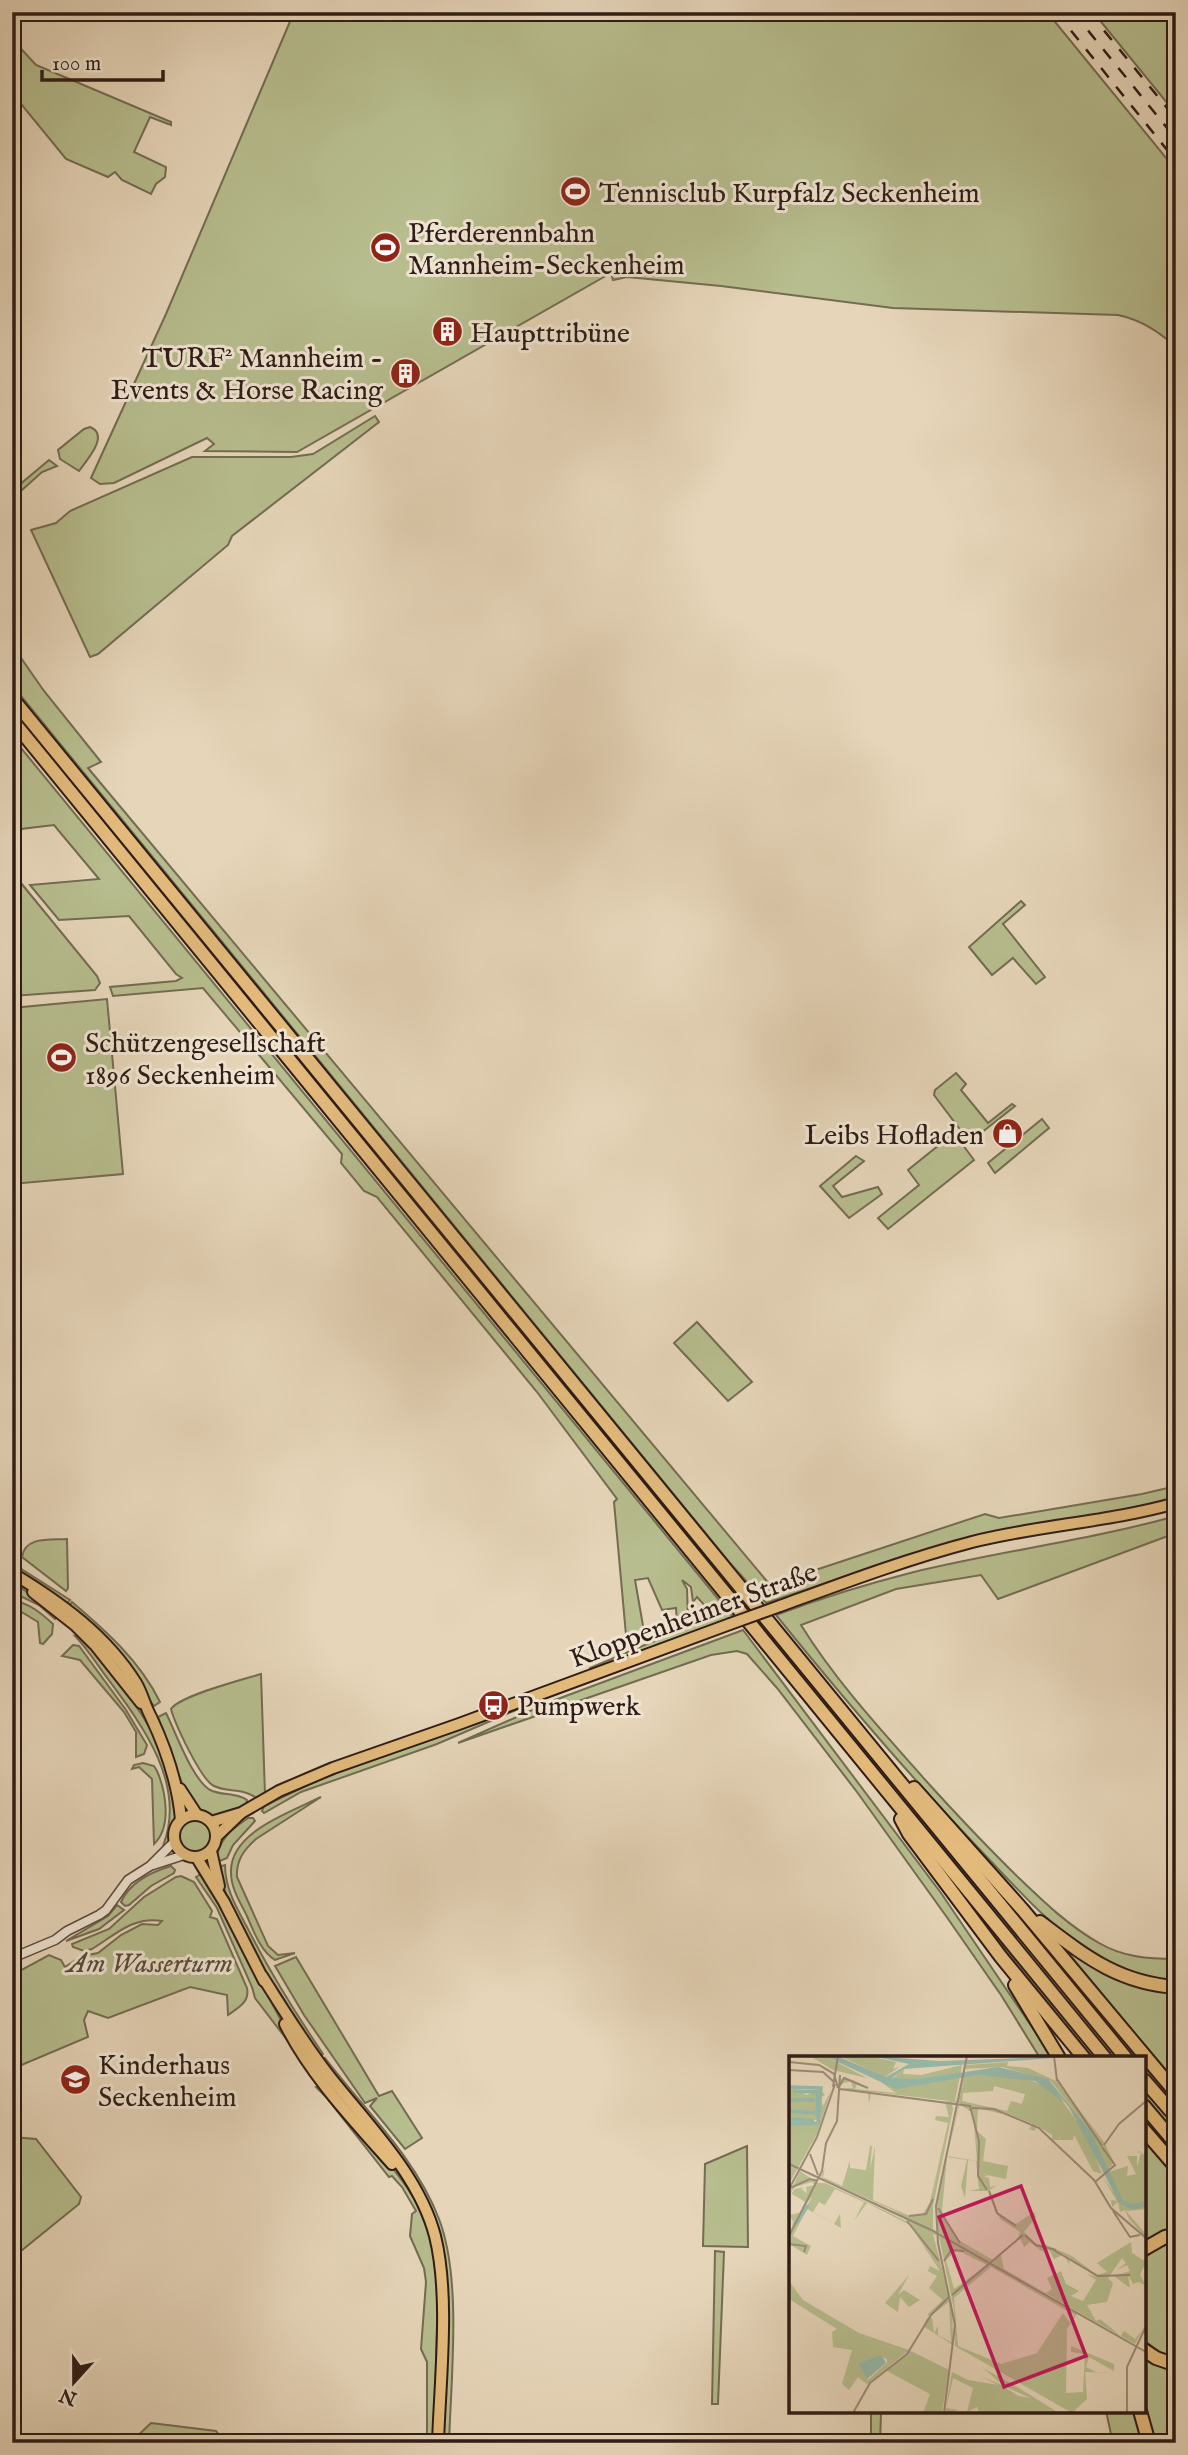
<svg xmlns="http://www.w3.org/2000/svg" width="1188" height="2455" viewBox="0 0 1188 2455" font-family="'IM FELL English',serif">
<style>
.green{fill:#b7bd8e;stroke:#736c52;stroke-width:2}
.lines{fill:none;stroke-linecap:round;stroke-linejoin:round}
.minor-casing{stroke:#5d4a3f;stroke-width:11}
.major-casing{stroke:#2f1c16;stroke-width:14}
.highway-casing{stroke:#2f1c16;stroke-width:16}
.minor{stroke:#efe4d2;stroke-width:8}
.major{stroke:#e3ba7c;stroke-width:10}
.highway{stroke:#e3ba7c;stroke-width:12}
.rail{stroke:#2f1c16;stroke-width:2.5;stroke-dasharray:12 12;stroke-linecap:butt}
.major-bridge-casing{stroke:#2f1c16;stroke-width:14;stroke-linecap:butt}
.major-bridge{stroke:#e3ba7c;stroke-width:10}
.labels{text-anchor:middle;stroke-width:6;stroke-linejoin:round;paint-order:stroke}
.poi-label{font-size:28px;fill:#2f1c16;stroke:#efe4d2;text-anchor:start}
.street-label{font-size:28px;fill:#2f1c16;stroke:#efe4d2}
.park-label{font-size:28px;font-style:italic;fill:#584c3a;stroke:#efe4d2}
.inset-river{fill:none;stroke:#97b9a9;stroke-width:3.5}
.inset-road{fill:none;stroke:#9d8b78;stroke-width:2}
.view{fill:#c2185b;fill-opacity:0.15;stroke:#c2185b;stroke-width:3.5}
.inset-edge{fill:none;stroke:#2f1c16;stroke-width:3.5}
</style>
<rect width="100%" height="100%" fill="#e6d5b9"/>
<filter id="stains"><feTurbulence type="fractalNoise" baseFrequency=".00286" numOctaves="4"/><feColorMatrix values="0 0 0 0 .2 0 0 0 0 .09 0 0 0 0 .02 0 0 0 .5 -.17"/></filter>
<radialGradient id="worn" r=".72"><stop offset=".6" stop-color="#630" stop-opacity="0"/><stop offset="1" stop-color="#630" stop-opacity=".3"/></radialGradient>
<!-- green -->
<g class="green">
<path d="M294 12H1047L1176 170V347C1158 331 1141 320 1118 315L893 308 721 286 627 277 613 280 611 273 297 452 205 451 214 444 207 438 114 483 100 484 91 478 166 314Z"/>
<path d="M1093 12H1173L1176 16V114Z"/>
<path d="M12 39 36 65 171 122V125L150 117 134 152 166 167 165 177 156 184 151 194 122 180 115 172 108 177 66 159 12 93Z"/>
<path d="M375 416 379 422 232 536 228 545 98 654 90 657 31 530 56 523 70 511 192 457H291L313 454Z"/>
<path d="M90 427C110 435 87 460 79 471L60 459 58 450 84 429Z"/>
<path d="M49 460 57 466 42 472 12 499V491Z"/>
<path d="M12 645 44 691 101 762 88 768 770 1585 985 1514 999 1518 1142 1494 1176 1486V1498L1128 1509 1019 1527 890 1562 766 1603 730 1563 12 685Z"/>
<path d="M12 706 706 1556 703 1558 12 713Z"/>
<path d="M12 737 733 1617 592 1672 590 1668 690 1626 710 1611 697 1597 693 1602 691 1587 682 1580 687 1589 688 1617 674 1627 668 1623 677 1621 676 1608 662 1610 648 1578 635 1580 645 1637 627 1646 614 1502 617 1499 537 1392 377 1197 364 1191 341 1163 342 1154 203 988 113 996 110 987 176 981 182 978 176 974 129 916 59 920 30 885 99 879 54 825 12 830Z"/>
<path d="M12 872 97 976 100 983 95 990 12 996Z"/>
<path d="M1021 901 1025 905 1003 924 1045 977 1036 984 1013 958 992 975 969 947Z"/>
<path d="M107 999 123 1174 12 1184V1008Z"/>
<path d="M956 1073 966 1084 961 1090 988 1123 1012 1104 1015 1106 971 1141 968 1140 934 1095 935 1090Z"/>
<path d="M1042 1119 1049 1128 995 1173 988 1163Z"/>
<path d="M954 1133 974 1160 888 1229 878 1218 919 1185 908 1170Z"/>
<path d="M856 1156 864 1161 833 1186 842 1197 878 1187 882 1194 849 1218 820 1186Z"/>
<path d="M697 1322 752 1382 728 1401 674 1343Z"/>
<path d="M1176 1516V1533L998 1599 981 1575 896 1589 801 1625C837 1683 883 1732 928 1783 958 1816 988 1848 1020 1879 1045 1903 1069 1926 1099 1943 1123 1957 1148 1959 1176 1959V1982C1152 1979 1126 1974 1105 1962 1058 1935 1022 1894 986 1856 912 1779 843 1698 776 1615 821 1598 867 1584 914 1572 1001 1551 1090 1540 1176 1516Z"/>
<path d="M67 1539 68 1588 66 1591 22 1557C25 1536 50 1540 67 1539Z"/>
<path d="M12 1563 70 1600 66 1605 12 1568Z"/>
<path d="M12 1581 58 1615 55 1619 39 1605 12 1592Z"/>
<path d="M12 1601C28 1602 41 1613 53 1624L52 1634 43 1644 40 1643 38 1622 15 1608 12 1612Z"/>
<path d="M72 1602C106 1631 140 1661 160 1702L154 1706 69 1606Z"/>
<path d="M743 1630 941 1893 1053 2058H1040L1001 1995 946 1916 857 1792 777 1688 747 1654 737 1651 711 1655 458 1743 555 1700Z"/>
<path d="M75 1636 83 1637C123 1686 206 1782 165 1849L163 1846C187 1785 143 1726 108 1679 97 1665 88 1649 75 1636Z"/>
<path d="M73 1645 79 1646 126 1710 147 1745 144 1754 136 1757V1732L124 1712 80 1660 62 1656Z"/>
<path d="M261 1674 265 1795 257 1798C239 1787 229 1793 214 1786 201 1780 175 1724 171 1709 179 1696 244 1679 261 1674Z"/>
<path d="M530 1704 437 1744 301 1792 264 1813 262 1811 264 1806 320 1779Z"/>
<path d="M834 1712 1118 2058H1111L830 1715Z"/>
<path d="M166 1713C176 1733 192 1779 210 1790 222 1796 236 1792 247 1800L246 1805C235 1810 223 1818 210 1815 184 1810 167 1740 158 1717Z"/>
<path d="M143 1763 154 1766 157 1771C166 1792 172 1827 154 1844L152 1779 139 1767 132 1769 134 1765Z"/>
<path d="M321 1797 256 1839C244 1850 236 1860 237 1877L268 1946 278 1955 295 1953 275 1960C260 1951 253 1929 246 1914 240 1902 231 1888 231 1873 229 1832 291 1812 321 1797Z"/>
<path d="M248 1818H253L255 1821 233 1845 227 1858 217 1862C216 1841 232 1829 248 1818Z"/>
<circle cx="195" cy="1837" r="17"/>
<path d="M225 1865C225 1890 238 1910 249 1931 271 1974 296 2014 323 2054L319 2058C281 2000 234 1935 218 1867Z"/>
<path d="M171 1866 175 1870 174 1873 151 1886 129 1905 125 1906 121 1902C130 1882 151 1872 171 1866Z"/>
<path d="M201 1874C240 1936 269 2004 307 2066L255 1998 252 1987 217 1908 196 1877Z"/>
<path d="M181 1876 194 1882 212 1911 210 1917 217 1919 247 1988C250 2002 238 2008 228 2015L227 1995 190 1987 108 2018 88 2011 84 2020 88 2037 12 2069V1975L49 1955 61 1960 65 1967 82 1956 98 1953 121 1935 142 1924 158 1925 162 1921C133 1916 115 1935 92 1949L84 1951 73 1947 72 1944 109 1929 144 1897 176 1877Z"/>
<path d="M117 1905 124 1910 99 1929 66 1941 108 1916Z"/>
<path d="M971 1908 1093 2058H1088L1024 1980Z"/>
<path d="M1058 1941 1176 1991V2083Z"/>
<path d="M296 1957 379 2096 392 2091 422 2138 405 2149 370 2106 377 2098 365 2103 304 2015 275 1966Z"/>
<path d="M325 2058C364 2109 416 2158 439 2219 462 2279 451 2377 449 2443H443L435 2222 321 2061Z"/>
<path d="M320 2086C351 2122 388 2157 414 2198 429 2222 434 2253 438 2281L434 2443H427V2362L421 2349 426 2282 424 2268 410 2236 412 2214 416 2211 402 2187 392 2176 389 2177 326 2097 316 2087Z"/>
<path d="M1144 2089 1176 2127V2135L1144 2097Z"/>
<path d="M12 2137 36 2139 81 2197 79 2204 21 2251 12 2250Z"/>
<path d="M1144 2141 1176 2178V2230L1144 2244Z"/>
<path d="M747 2146 748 2247 703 2246 705 2164Z"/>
<path d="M1176 2241V2358L1159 2352 1144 2340V2259L1155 2249Z"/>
<path d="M715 2251 724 2252 718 2404H712Z"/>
<path d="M1144 2355 1176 2369V2443H1153L1144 2411Z"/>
<path d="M1106 2411H1134L1144 2443H1113Z"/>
<path d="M871 2412 881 2413 880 2443H871Z"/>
<path d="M151 2423 216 2431 225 2443H130Z"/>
</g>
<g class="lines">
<defs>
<g id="minor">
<path d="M153 1865 184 1855"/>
<path d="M12 1958 55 1940 67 1931 99 1915 106 1910 128 1880 150 1866 174 1842"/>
</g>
<g id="major">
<path d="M12 1573C60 1602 106 1635 136 1683 142 1693 145 1706 151 1717 167 1751 178 1783 181 1820"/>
<path d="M33 1592 75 1625 95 1645 141 1703"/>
<path d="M780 1606C843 1583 907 1559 972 1542 1039 1525 1109 1522 1176 1503"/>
<path d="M180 1789 197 1815"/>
<circle cx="195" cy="1836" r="21"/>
<path d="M211 1822 241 1813 279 1791 333 1768 459 1724 730 1624"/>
<path d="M217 1836 240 1814"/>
<path d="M211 1851 219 1886"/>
<path d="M197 1858 224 1902 264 1981"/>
<path d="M262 1976C283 2009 303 2042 327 2073 365 2122 419 2174 435 2236 450 2296 440 2380 438 2443"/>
<path d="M285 2024C311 2076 354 2121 392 2164"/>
</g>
<g id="highway">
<path d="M12 698 1126 2058"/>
<path d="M12 720 1105 2058"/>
<path d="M914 1788 1022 1909 1176 2093"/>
<path d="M901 1819 909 1834 1001 1957 1084 2058"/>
<path d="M1040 1922C1085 1956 1118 1983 1176 1987"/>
<path d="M1015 1985 1059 2058"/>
<path d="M1144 2080 1176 2117"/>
<path d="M1144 2106 1176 2144"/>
<path d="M1144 2130 1176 2167"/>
<path d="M1144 2249 1165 2237 1176 2234"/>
<path d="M1144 2350 1156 2358 1176 2365"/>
<path d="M1140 2411 1149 2443"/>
</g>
</defs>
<!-- minor casing -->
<use href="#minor" class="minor-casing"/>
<!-- major casing -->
<use href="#major" class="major-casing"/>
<!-- highway casing -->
<use href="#highway" class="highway-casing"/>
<!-- minor -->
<use href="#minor" class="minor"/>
<!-- major -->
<use href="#major" class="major"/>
<!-- highway -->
<use href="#highway" class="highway"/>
<!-- rail -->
<g class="rail">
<path d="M1056 12 1176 161"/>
<path d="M1073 12 1176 139"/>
<path d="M1089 12 1176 119"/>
</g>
<defs>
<path id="major-bridge" d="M730 1624 780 1606"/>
</defs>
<!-- major-bridge casing -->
<use href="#major-bridge" class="major-bridge-casing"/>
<!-- major-bridge -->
<use href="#major-bridge" class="major-bridge"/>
</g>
<!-- icons -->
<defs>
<symbol id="stadium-disc" viewBox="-11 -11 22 22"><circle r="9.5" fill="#8f2418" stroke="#efe4d2"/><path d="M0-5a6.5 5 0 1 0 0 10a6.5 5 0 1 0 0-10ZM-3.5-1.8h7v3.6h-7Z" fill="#fff"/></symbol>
<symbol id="building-disc" viewBox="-11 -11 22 22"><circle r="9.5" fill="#8f2418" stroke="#efe4d2"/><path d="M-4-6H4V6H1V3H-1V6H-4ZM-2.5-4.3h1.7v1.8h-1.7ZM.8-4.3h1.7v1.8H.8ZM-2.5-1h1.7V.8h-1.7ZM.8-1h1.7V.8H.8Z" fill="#fff"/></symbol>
<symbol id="shop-disc" viewBox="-11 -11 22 22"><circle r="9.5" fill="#8f2418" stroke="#efe4d2"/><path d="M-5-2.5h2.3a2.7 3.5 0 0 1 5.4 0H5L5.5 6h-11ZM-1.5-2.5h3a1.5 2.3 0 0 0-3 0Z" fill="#fff"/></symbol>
<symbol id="bus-disc" viewBox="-11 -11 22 22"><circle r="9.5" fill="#8f2418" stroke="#efe4d2"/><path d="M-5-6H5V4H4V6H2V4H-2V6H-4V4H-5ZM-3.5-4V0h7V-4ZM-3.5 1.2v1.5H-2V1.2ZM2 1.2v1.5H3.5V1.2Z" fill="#fff"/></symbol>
<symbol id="school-disc" viewBox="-11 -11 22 22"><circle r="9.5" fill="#8f2418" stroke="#efe4d2"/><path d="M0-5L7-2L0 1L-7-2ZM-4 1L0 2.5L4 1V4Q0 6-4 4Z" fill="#fff"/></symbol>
</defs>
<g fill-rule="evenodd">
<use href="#stadium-disc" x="558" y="174" width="35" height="35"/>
<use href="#stadium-disc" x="368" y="230" width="35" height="35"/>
<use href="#building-disc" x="430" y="314" width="35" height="35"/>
<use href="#building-disc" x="388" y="356" width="35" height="35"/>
<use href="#stadium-disc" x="44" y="1040" width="35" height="35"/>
<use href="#shop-disc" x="990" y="1116" width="35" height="35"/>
<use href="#bus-disc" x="476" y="1688" width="35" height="35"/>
<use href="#school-disc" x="58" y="2062" width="35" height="35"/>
</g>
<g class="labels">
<!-- poi labels -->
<g class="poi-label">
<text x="599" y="202">Tennisclub Kurpfalz Seckenheim</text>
<text x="408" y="242">Pferderennbahn<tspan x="408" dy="32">Mannheim-Seckenheim</tspan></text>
<text x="470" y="342">Haupttribüne</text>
<text x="383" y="367" text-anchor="end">TURF² Mannheim -<tspan x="383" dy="32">Events &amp; Horse Racing</tspan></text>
<text x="85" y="1052">Schützengesellschaft<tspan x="85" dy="32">1896 Seckenheim</tspan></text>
<text x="984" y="1144" text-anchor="end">Leibs Hofladen</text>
<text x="517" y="1715">Pumpwerk</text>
<text x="98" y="2074">Kinderhaus<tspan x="98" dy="32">Seckenheim</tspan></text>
</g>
<!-- street labels -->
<g class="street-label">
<text transform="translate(693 1614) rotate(-20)" y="10">Kloppenheimer Straße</text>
</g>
<!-- park labels -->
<g class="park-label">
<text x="150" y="1972">Am Wasserturm</text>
</g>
</g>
<!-- overview -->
<g transform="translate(789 2056)">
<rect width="357" height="357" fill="#e6d5b9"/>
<path d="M21 0H36L78 22 44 14ZM51 0H79L107 6 104 13 110 11 96 21ZM219 6 218 10 239 12 269 26 315 86 325 106 319 114 301 74 262 25 214 11 176 13 177 9ZM173 9 166 45H169L175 21 189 19 235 21 267 36 299 81 313 118 304 115 285 79 284 84H263V79L247 69 246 75 240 73 244 68 208 53 213 58 189 52 188 75 197 83 194 105 219 110 217 123 194 118 199 120H194L200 122 201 131 210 129 199 133 206 131 201 134 210 158 227 168 245 156 247 161 235 176 248 190 255 188 283 200 308 219 318 216 308 207 342 186 343 197 357 206 351 219 357 230 350 226 344 228 339 219 341 232 325 220 341 215 338 209 328 214 337 207 333 202 319 222 324 227 318 246 298 249 307 265 311 263 332 280 335 275 346 283 354 273 346 288 208 210 293 260 288 258 278 273 277 337 294 336 296 298 282 296V290L325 308V315L300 301 297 311 307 316 326 317 296 316 298 343 283 357 166 290 165 253 150 180 144 178 163 251 162 243 163 247 164 289 134 270 138 262H143L145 277 149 270V279L162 286 160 246 140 261 139 258 154 244 140 232 148 220 139 215 141 210 151 215 121 169 78 147 65 165 75 146 46 133 36 149 30 146 24 156 45 168 51 158 52 172 18 153 4 180 22 190 18 199 0 188 4 165 0 159 14 156 24 140 18 147 3 138 0 141 6 133 15 131 12 133 18 137 17 131 26 129 23 126 6 131 0 139 11 115 29 127H36L101 157 124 169 115 162 140 174 177 194 143 175 98 153 113 158 32 122 36 123 32 120 36 112 34 121 53 130 61 104V112L77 114 81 90 76 89 83 90 81 114 86 90 84 144 121 160 134 158 141 146 159 67 146 64 147 60 160 61 156 46 161 45 84 36 80 37 82 39 80 47 79 37 54 32H64L62 25 52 28 54 23 62 24 54 22 51 29 47 27 49 28 51 24 54 22 56 21 66 25 77 31 68 28 66 33 107 37 88 23H103L115 13 114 18 132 19ZM205 30 236 38 233 48 222 45 218 55 173 45 174 37 204 35ZM162 46 171 47 148 142 149 176 144 173V150L164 53ZM170 48 184 57 188 105 158 100ZM158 101 178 104 172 130 176 142 179 104 187 105 190 133 180 135H200L211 163 231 176 228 185 204 204 168 183 153 156ZM231 182 235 191 241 186 252 195 260 194 265 203 275 198 281 210 279 201 307 221 298 218 307 224 294 245 282 240 290 235 277 228 272 215 258 222 263 233 257 237 215 213 212 199ZM168 194 198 209 165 233 157 204ZM202 211 285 259 282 268 274 257 248 297 212 308 169 290 165 242ZM0 31 18 39 30 32 36 39 31 42 34 50 42 35 28 78 0 128V64L29 67 31 59 28 64 0 62ZM357 92V153L337 155 357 178V182L340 163 336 154 331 156 329 146 323 151 322 144 328 145 313 120 337 153 319 116 339 110 338 120 347 118 338 100H348V111L352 97 348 96 351 95 354 99ZM120 219 109 239 115 234 131 244 120 251 111 241 109 256 96 247ZM0 225 14 244 70 277 120 294 78 328 69 321 60 334 53 328 63 294 44 291 43 276 48 273 0 243ZM90 300 98 303V307L79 324 69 307ZM122 295 160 314 153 357H134L141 338 96 314ZM194 312 230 332 270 357H191L188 351 178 356 184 332 164 322 157 352 170 354 156 357 163 316 179 324 209 329 191 320 210 328 230 340 241 342 215 330Z" fill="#b7bd8e" fill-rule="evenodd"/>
<path d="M36 0H48L97 21 120 8 83 0 151 5 291 0 115 13 103 22 129 23 209 11 259 23 301 74 334 144 343 148 357 145V150L344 154 331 148 280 51 268 37 275 47 246 25 189 19 107 33ZM92 299 97 307 78 323 69 307Z" fill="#97b9a9"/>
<path class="inset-river" d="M4 35 31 36M0 44H26M0 55 26 57M28 60 29 37M0 63 25 65M0 68 29 67 32 32 1 31M7 168 19 149"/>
<path class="inset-road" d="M265 0 268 25M0 6 30 9 45 18 49 32M0 14 34 16 45 26M268 23 313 90M44 31 49 0M50 31 55 22 79 32M51 33 181 50 190 85 189 120 198 134M183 52 205 53 250 72 305 124 322 152 357 182M28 81 46 28M315 89 330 68 357 45M21 98 29 119M0 108 142 174 357 296M306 126 326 109 313 91M1 132 21 123 29 125M0 133 28 81M200 135 208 157 227 170M149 152 171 187M324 155 341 181 351 179M120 160 137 158 144 143M118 165 150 205M236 179 247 189 267 194M0 180 33 115 37 87 48 65 51 19M0 188 17 190 15 196M263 193 309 220 341 219M155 205 162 194 175 195M163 239 234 179M64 357 81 327 118 298 142 259 160 241M155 357 166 269 149 187 147 150 178 0M338 357V311L357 270"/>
<path class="view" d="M232 130 297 300 215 331 150 161Z"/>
<rect width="357" height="357" class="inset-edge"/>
</g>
<!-- margin -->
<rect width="1188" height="2455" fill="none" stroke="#e6d5b9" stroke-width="42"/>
<rect x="14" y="14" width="1160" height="2427" fill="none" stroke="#2f1c16" stroke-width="3.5"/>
<rect x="21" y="21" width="1146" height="2413" fill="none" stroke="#2f1c16" stroke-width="2"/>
<!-- north arrow -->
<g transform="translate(74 2382) rotate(201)" stroke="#efe4d2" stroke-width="5" paint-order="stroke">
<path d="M0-5L12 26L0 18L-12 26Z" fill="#2f1c16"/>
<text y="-10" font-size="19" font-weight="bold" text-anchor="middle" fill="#2f1c16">N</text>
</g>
<!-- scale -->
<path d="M42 70v10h121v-10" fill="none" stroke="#2f1c16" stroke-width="3.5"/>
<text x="52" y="70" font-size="21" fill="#2f1c16" stroke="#efe4d2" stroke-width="5" paint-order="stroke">100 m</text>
<rect width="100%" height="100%" filter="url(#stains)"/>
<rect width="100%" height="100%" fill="url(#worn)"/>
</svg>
